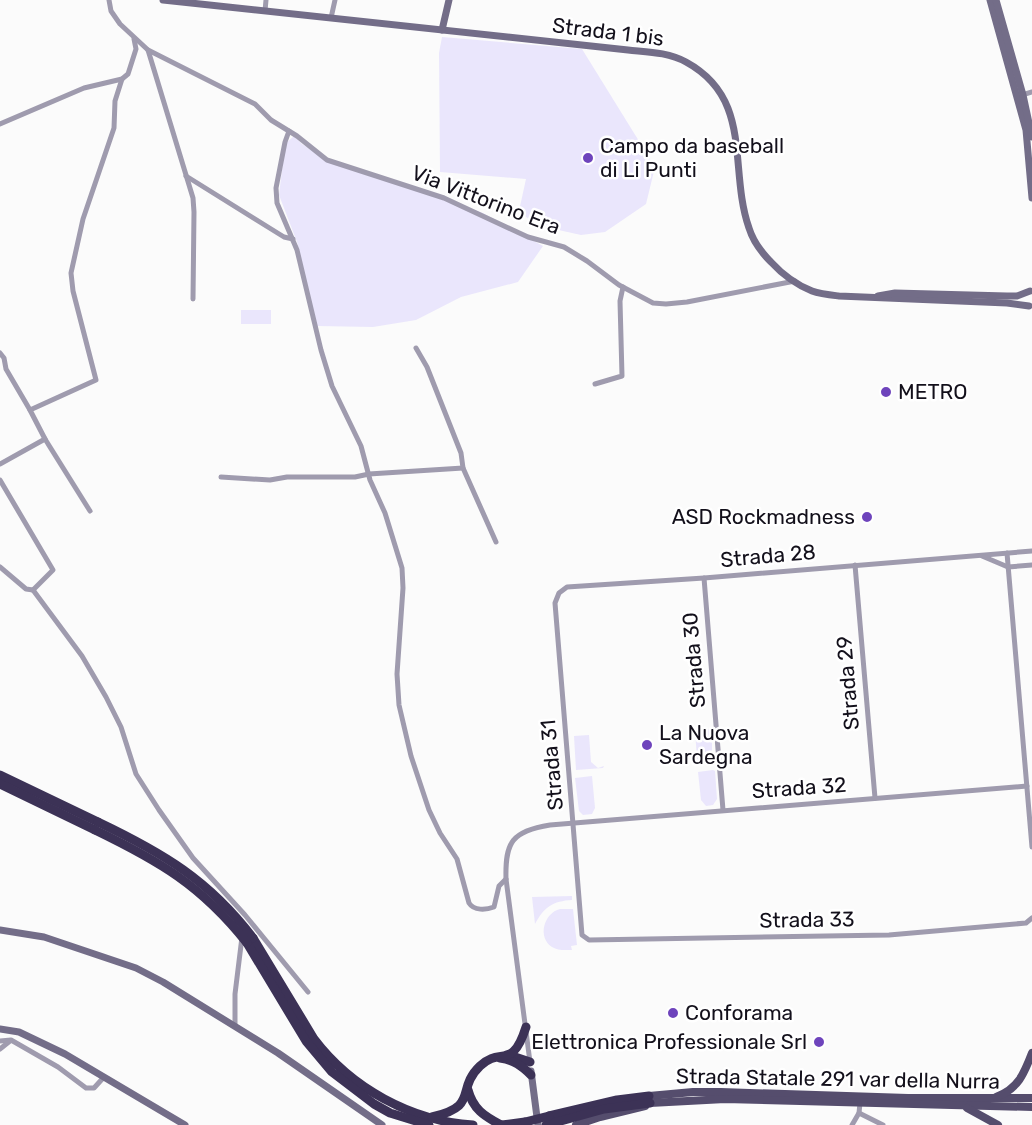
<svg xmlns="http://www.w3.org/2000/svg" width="1032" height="1125" viewBox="0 0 1032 1125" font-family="Rubik,sans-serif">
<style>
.green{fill:#eae6fc}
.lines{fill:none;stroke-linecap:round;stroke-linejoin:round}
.street{stroke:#9f9bae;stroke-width:5}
.secondary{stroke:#736d88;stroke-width:7}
.primary{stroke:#554d6d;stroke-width:8}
.highway{stroke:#3c3256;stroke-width:9}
.highway-bridge{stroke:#3c3256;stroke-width:9}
.poi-dot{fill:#6e44bc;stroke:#fff;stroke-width:2}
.labels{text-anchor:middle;stroke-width:5;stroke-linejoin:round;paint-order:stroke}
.street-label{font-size:21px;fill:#13101b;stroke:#fff}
.poi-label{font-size:21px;fill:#13101b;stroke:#fff;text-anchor:start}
</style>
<rect width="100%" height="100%" fill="#fbfbfb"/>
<!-- green -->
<g class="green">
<path d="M442 37 582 49 655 167 646 204 605 232 581 235 536 225 519 211 526 179 440 172 439 53Z"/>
<path d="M294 136 302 144 330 161 415 188 483 213 543 246 518 282 461 297 416 320 373 327 317 326 297 242 279 195 285 144Z"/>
<rect x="241" y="310" width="30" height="14"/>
<path d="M712 729V759H697L695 730Z"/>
<path d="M589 735 591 762 598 768 604 766 603 768 576 770 574 736Z"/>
<path d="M713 770 715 771 717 799 713 805 706 806 701 800 698 772Z"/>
<path d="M592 776 595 808 592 814 583 815 579 811 575 778Z"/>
<path d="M572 896V900C553 901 544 907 535 924L532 897Z"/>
<path d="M560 909H573L577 945 571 946 572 950C565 950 558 951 552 947 537 937 544 913 560 909Z"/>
</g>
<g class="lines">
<!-- street -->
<g class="street">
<path d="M109 0 111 11 120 24 148 50 255 104 271 120 297 136 327 160 444 198 528 237 564 247 587 261 619 285 653 303 666 304 687 302 795 281"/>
<path d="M265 11 266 0"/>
<path d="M331 18 335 0"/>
<path d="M148 50 193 198 194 212 193 299"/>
<path d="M1019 96 1032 92"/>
<path d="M0 124 84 88 122 79 128 74 136 49 134 39"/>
<path d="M289 131 285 142 276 188 277 203 297 250 321 350 332 386 361 446 370 480 385 513 402 568 403 588 397 674 399 705 411 756 429 810 440 833 457 859 469 903C474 911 486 910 494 907L499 886 506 879"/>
<path d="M186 176 284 237 293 239"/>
<path d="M416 348 427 367 461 453 463 468 496 542"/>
<path d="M0 353 4 358 6 369 30 410"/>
<path d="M595 384 622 376 620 301 623 287"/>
<path d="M45 439 90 511"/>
<path d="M0 464 45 439 30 410 96 380 73 291 71 273 83 219 114 128 115 101 122 79"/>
<path d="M221 477 270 480 287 477H355L369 474 463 468"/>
<path d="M0 480 53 570 33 590"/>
<path d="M1032 551 704 578 567 587 559 593 555 603 582 935 589 940 889 935 1026 923 1032 918"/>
<path d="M1007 553 1032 847"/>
<path d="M982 556 1008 567 1032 565"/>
<path d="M855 565 875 798"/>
<path d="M0 567 26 589 33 590"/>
<path d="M704 578 723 810"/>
<path d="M33 590 82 656 106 697 121 727 136 774 159 810 193 858 245 915 308 992"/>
<path d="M235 1026V994L242 937"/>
<path d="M0 1041 11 1040 58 1067 86 1088H94L104 1077"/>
<path d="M0 1049 10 1041"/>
<path d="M530 1062 506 879C505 842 512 831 550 825L1027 786"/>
<path d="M859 1113 883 1125"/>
<path d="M852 1125 859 1113 860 1103"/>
</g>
<!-- secondary -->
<g class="secondary">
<path d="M163 0 628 50C647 52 668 52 686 62 754 99 728 168 749 228 753 241 762 253 771 262 782 274 797 285 812 291 820 294 830 295 839 296L1007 303 1029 306"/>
<path d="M990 0 1026 130 1032 198"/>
<path d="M996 0 1023 95 1032 137"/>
<path d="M442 30 449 0"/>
<path d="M878 296 895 293 1007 296H1017L1030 291"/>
<path d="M0 930 44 937 136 968 163 982 278 1053 382 1125"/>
<path d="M0 1029 19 1032 65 1054 185 1125"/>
<path d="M531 1071 538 1125"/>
</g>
<!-- primary -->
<g class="primary">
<path d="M649 1096 693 1092H721L908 1098H1032"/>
<path d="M996 1097C1018 1089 1024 1074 1032 1053"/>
<path d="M650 1103 725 1099 1032 1107"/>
<path d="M967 1108 998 1125"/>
<path d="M576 1125 600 1117 645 1106"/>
</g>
<!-- highway -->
<g class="highway">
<path d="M0 775 98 822"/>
<path d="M0 784 95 830"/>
<path d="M253 938 314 1039C351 1088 411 1121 473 1125"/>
<path d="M247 943 306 1041 332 1072 374 1104 390 1113 429 1125"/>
<path d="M509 1055 530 1062"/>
<path d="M500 1058C514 1060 522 1066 531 1075"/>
<path d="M468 1090C473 1109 484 1116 501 1125"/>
<path d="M549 1116 617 1100 649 1096"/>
<path d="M432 1117C480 1106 455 1090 480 1066 501 1046 512 1071 526 1027"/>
<path d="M502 1125 525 1122"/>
<path d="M546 1125 604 1109 650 1103"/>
</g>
<!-- highway-bridge -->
<g class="highway-bridge">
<path d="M98 822C163 853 209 880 253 938"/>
<path d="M95 830C159 861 201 885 247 943"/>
<path d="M525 1122 549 1116"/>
</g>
</g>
<!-- markers -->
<g class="poi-dot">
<circle cx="588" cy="158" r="6"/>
<circle cx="886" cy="392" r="6"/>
<circle cx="867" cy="517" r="6"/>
<circle cx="647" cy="745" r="6"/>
<circle cx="673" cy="1013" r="6"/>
<circle cx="819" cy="1042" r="6"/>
</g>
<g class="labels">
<!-- street labels -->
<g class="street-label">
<text transform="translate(608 32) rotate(7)" y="7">Strada 1 bis</text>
<text transform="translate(486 200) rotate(21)" y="7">Via Vittorino Era</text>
<text transform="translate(768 556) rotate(-5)" y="7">Strada 28</text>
<text transform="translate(694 660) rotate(-95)" y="7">Strada 30</text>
<text transform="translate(848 683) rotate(-95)" y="7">Strada 29</text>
<text transform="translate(552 765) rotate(-95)" y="7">Strada 31</text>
<text transform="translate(799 788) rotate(-4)" y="7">Strada 32</text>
<text transform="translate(807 920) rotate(-1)" y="7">Strada 33</text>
<text transform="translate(838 1079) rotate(1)" y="7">Strada Statale 291 var della Nurra</text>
</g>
<!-- poi labels -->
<g class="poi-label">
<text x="600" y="153">Campo da baseball<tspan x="600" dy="24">di Li Punti</tspan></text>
<text x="898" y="399">METRO</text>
<text x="855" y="524" text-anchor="end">ASD Rockmadness</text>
<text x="659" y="740">La Nuova<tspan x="659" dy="24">Sardegna</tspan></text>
<text x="685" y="1020">Conforama</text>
<text x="807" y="1049" text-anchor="end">Elettronica Professionale Srl</text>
</g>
</g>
</svg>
